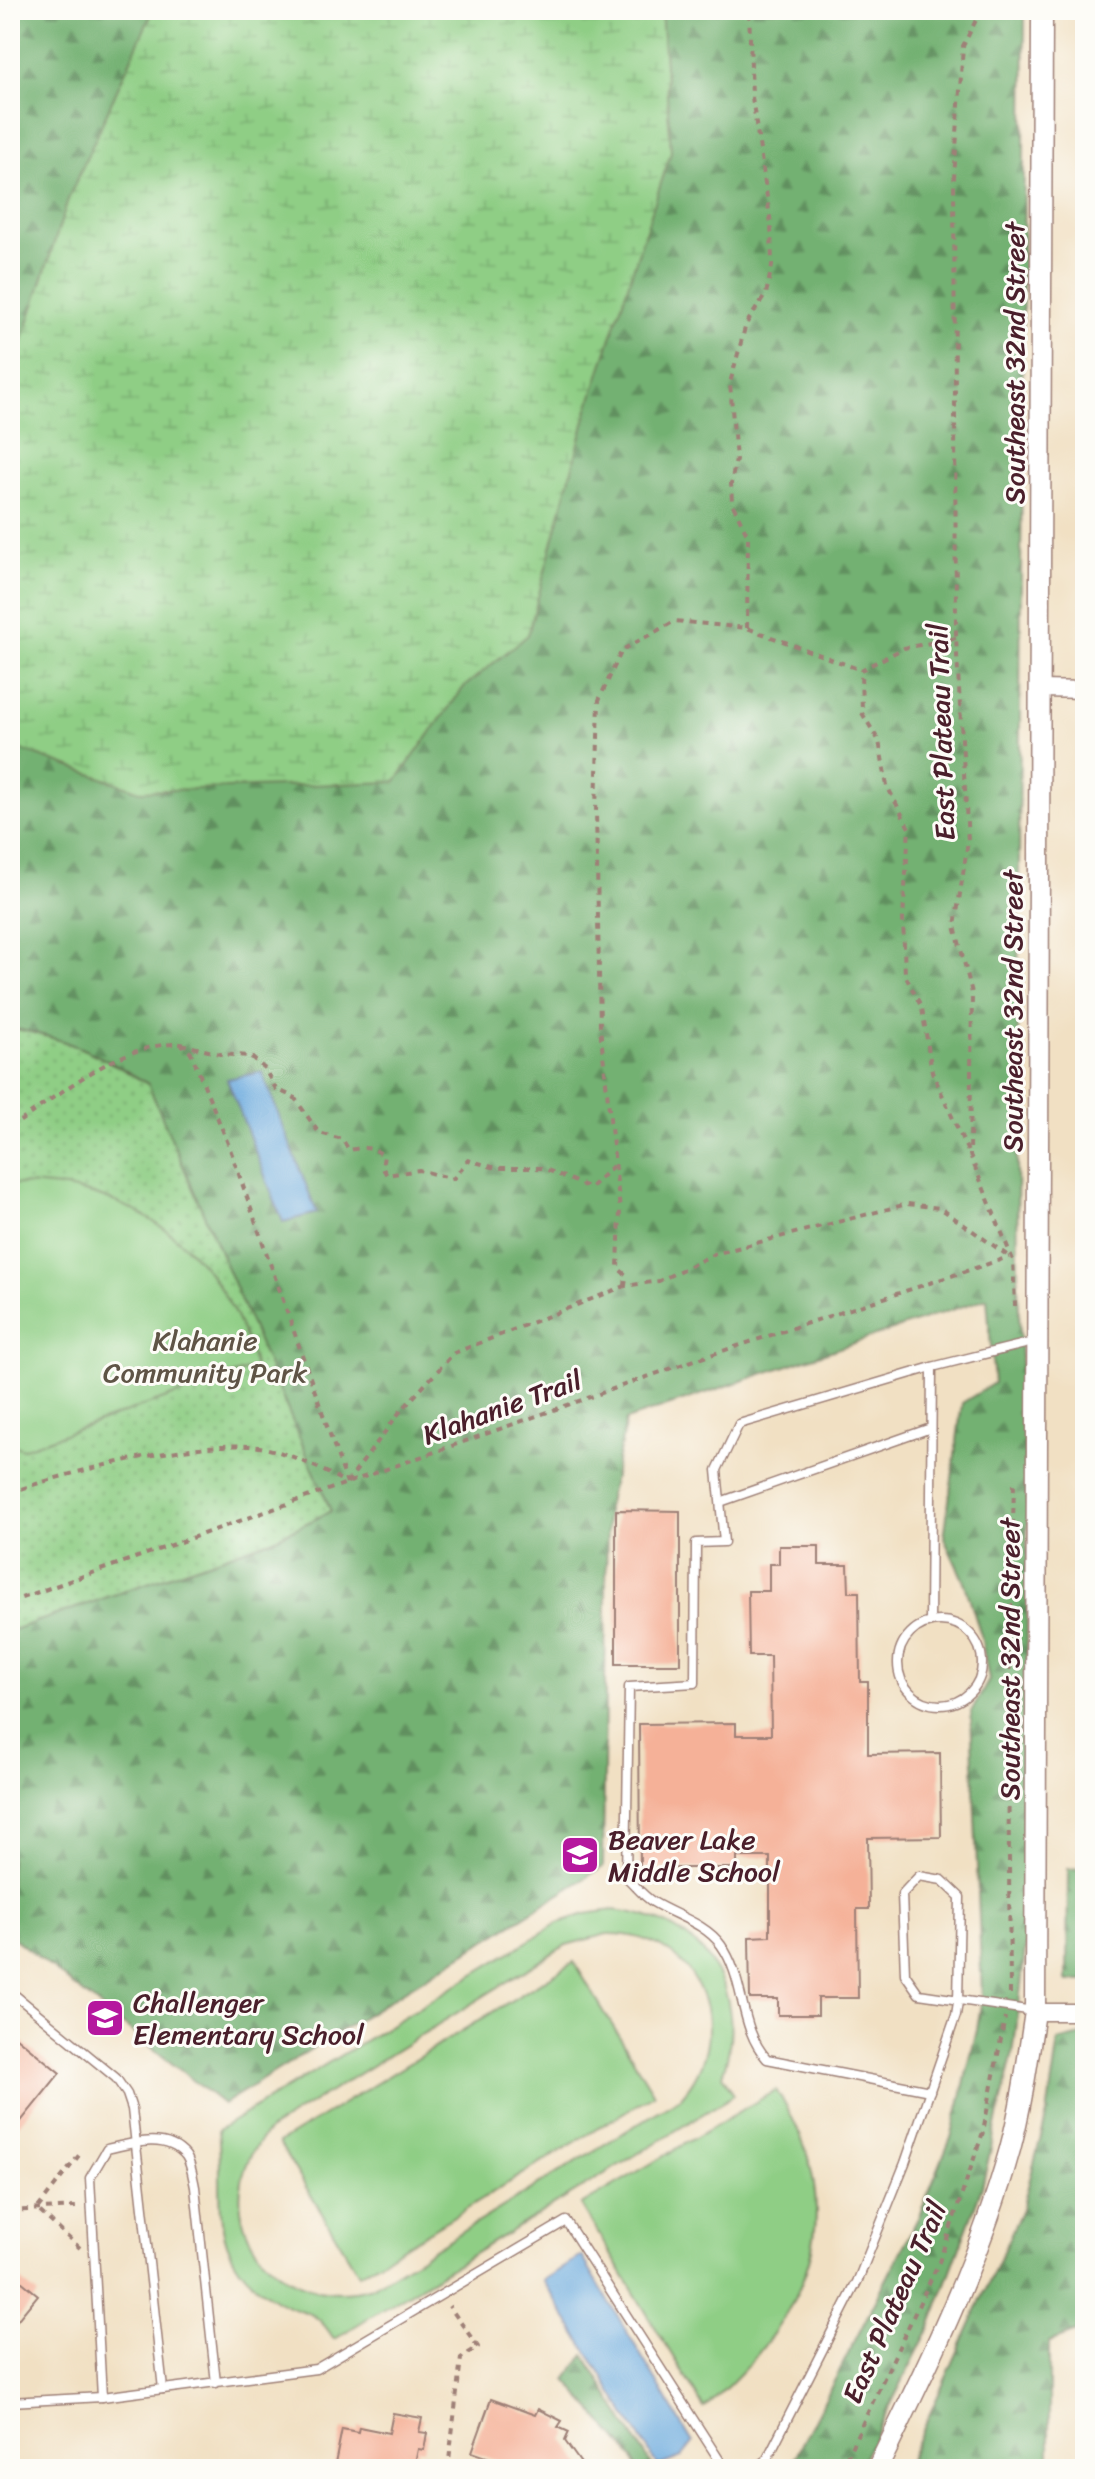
<svg xmlns="http://www.w3.org/2000/svg" width="1095" height="2479" viewBox="0 0 1095 2479" font-family="Sriracha,sans-serif">
<style>
.grass{fill:url(#grass-dots);stroke:#6c7658;stroke-width:2}
.forest{fill:url(#forest-firs);stroke:#5e684e;stroke-width:2}
.wetland{fill:url(#wetland-marsh);stroke:#6c7658;stroke-width:2}
.garden{fill:#8fce85;stroke:#6c7658;stroke-width:2;fill-rule:evenodd}
.water{fill:#6caade;stroke:#5b6484;stroke-width:2}
.building{fill:#f5b198}
.lines{fill:none;stroke-linecap:round;stroke-linejoin:round}
.service-casing{stroke:#9e8077;stroke-width:11}
.minor-casing{stroke:#9e8077;stroke-width:19}
.tertiary-casing{stroke:#9e8077;stroke-width:23}
.path{stroke:#9e8077;stroke-width:4;stroke-dasharray:6 6;stroke-linecap:butt}
.service{stroke:#fff;stroke-width:8}
.minor{stroke:#fff;stroke-width:16}
.tertiary{stroke:#fff;stroke-width:20}
.labels{text-anchor:middle;stroke-width:6;stroke-linejoin:round;paint-order:stroke}
.street-label{font-size:28px;fill:#4a1f2b;stroke:#fdfcf7}
.park-label{font-size:28px;fill:#5f5446;stroke:#fdfcf7}
.poi-label{font-size:28px;fill:#4a1f2b;stroke:#fdfcf7;text-anchor:start}
</style>
<defs>
<pattern id="grass-dots" width="8" height="8" patternUnits="userSpaceOnUse" patternTransform="scale(2)"><rect width="8" height="8" fill="#8fce85"/><path d="M2 2h.1M6 6h.1" fill="none" stroke="#7db073" stroke-width="1.8" stroke-linecap="round"/></pattern>
<pattern id="forest-firs" width="22" height="20" patternUnits="userSpaceOnUse" patternTransform="scale(2)"><rect width="22" height="20" fill="#73b172"/><path d="M5 1l3.5 6h-7zM16 11l3.5 6h-7z" fill="#608f5e"/></pattern>
<pattern id="wetland-marsh" width="20" height="14" patternUnits="userSpaceOnUse" patternTransform="scale(2)"><rect width="20" height="14" fill="#8fce85"/><path d="M1 5h8M5 5V1M11 12h8M15 12V8" fill="none" stroke="#7db073"/></pattern>
</defs>
<rect width="100%" height="100%" fill="#fdfcf7"/>
<filter id="ink" filterUnits="userSpaceOnUse"><feTurbulence type="fractalNoise" baseFrequency=".0125" numOctaves="2"/><feDisplacementMap in="SourceGraphic" scale="16" xChannelSelector="R" yChannelSelector="G"/><feConvolveMatrix kernelMatrix="1 2 1 2 8 2 1 2 1" color-interpolation-filters="sRGB"/></filter>
<filter id="wash" filterUnits="userSpaceOnUse"><feTurbulence type="fractalNoise" baseFrequency=".006" numOctaves="4" result="noise"/><feDisplacementMap in="SourceGraphic" scale="32" xChannelSelector="R" yChannelSelector="G"/><feGaussianBlur stdDeviation="1.8" result="paint"/><feColorMatrix in="noise" values="0 0 0 0 0 0 0 0 0 0 0 0 0 0 0 0 0 1.4 0 .05"/><feComposite in="paint" operator="in"/></filter>
<g filter="url(#wash)">
<rect width="100%" height="100%" fill="#f1e0c3"/>
<!-- grass -->
<path class="grass" d="M10 1028C66 1038 100 1054 147 1084L182 1039 331 1512 274 1539 10 1632Z"/>
<!-- forest -->
<g class="forest">
<path d="M10 10H1025L1017 1151 1018 1288 1027 1498V1931L1014 2048 982 2187 930 2327 858 2469H789L919 2216 951 2138 977 2030 982 1997 971 1712 989 1680 981 1636 965 1584 944 1538 962 1403 994 1383 987 1298 626 1420 607 1508 603 1867 223 2104 10 1935V1631L274 1539 331 1511 148 1084C101 1055 64 1037 10 1028Z"/>
<path d="M1085 1868V1981H1067L1068 1869Z"/>
<path d="M1085 2034V2329L1049 2342V2469H905L1022 2209 1047 2114 1058 2041Z"/>
<path d="M584 2355 654 2469H637L633 2458 566 2380Z"/>
</g>
<!-- wetland -->
<path class="wetland" d="M153 10H661L671 152 588 409 528 635 464 687 395 782 140 791 10 746V379L69 197Z"/>
<!-- garden -->
<g class="garden">
<path d="M10 1184C133 1182 221 1248 255 1367L22 1449 10 1443Z"/>
<path d="M613 1910C701 1917 752 1991 722 2075L734 2095 334 2339C312 2304 307 2318 276 2300 202 2255 226 2198 218 2130L558 1923 585 1914ZM607 1934C698 1932 740 2032 680 2098L372 2287C272 2317 196 2206 270 2129L566 1945Z"/>
<path d="M574 1962 654 2094 359 2274 279 2143Z"/>
<path d="M776 2090C857 2214 806 2320 704 2408L581 2205Z"/>
</g>
<!-- water -->
<g class="water">
<path d="M262 1072 317 1213 283 1222 227 1079Z"/>
<path d="M582 2256 693 2443 682 2457 658 2466 543 2280Z"/>
</g>
<g id="blocks">
<!-- building -->
<g class="building">
<path d="M616 1510 680 1511V1664H616Z"/>
<path d="M779 1546H819V1565H848L849 1592H859L860 1682H868V1754L940 1753 941 1837 868 1838 869 1909H857L858 1998H818V2015H778V1999H750L749 1937 770 1936V1857H737V1868H640L639 1724 736 1723V1735H771L770 1656H749L748 1591H769V1564H779Z"/>
<path d="M10 2032 60 2073 10 2135Z"/>
<path d="M10 2272 38 2295 10 2329Z"/>
<path d="M491 2399 535 2415 538 2409 562 2421 558 2427 569 2432 565 2441 585 2469H521L472 2452Z"/>
<path d="M393 2413 422 2418 419 2432 427 2433 424 2450 418 2449 414 2469H334L342 2429 358 2432 359 2427 389 2433Z"/>
</g>
</g>
</g>
<g filter="url(#ink)">
<use href="#blocks" fill-opacity="0" stroke="#9e8077" stroke-width="2"/>
<g class="lines">
<defs>
<g id="service">
<path d="M723 1501 931 1428"/>
<circle cx="940" cy="1663" r="42"/>
<path d="M930 1622 932 1367"/>
<path d="M10 1991 116 2078 127 2094 132 2109 163 2389"/>
<path d="M930 2091 767 2059C738 2027 746 1980 721 1945 705 1923 676 1916 653 1902 643 1896 635 1885 626 1877L629 1687 695 1683 696 1543 724 1542 717 1470 739 1424 932 1367 1037 1341"/>
<path d="M216 2383 195 2187C193 2178 191 2163 186 2156 167 2132 132 2143 107 2149L90 2178 102 2397 316 2369 566 2221 725 2469"/>
<path d="M10 2402 102 2397"/>
<path d="M754 2469 767 2459 858 2280 905 2163 956 2015 958 2002 960 1897 942 1880 919 1876 902 1894 905 1974 919 1994 1034 2011"/>
</g>
<g id="minor">
<path d="M1041 689 1085 690"/>
<path d="M1035 2012H1085"/>
</g>
<path id="tertiary" d="M877 2469C928 2365 979 2261 1010 2149 1022 2104 1028 2058 1035 2012L1042 10"/>
</defs>
<!-- service casing -->
<use href="#service" class="service-casing"/>
<!-- minor casing -->
<use href="#minor" class="minor-casing"/>
<!-- tertiary casing -->
<use href="#tertiary" class="tertiary-casing"/>
<!-- path -->
<g class="path">
<path d="M981 10 963 46 954 178 956 638 968 841 955 926 972 993 970 1155 1013 1260 1015 1306"/>
<path d="M747 628 748 536 732 503 731 483 736 460 730 383 746 324 766 294 772 266 771 224 752 97 749 10"/>
<path d="M956 638 904 648 861 670 862 713 879 741 887 786 909 828 903 918 905 975 922 1008 932 1072 969 1154"/>
<path d="M181 1044 220 1054 250 1056 264 1068 276 1089 294 1097 319 1133 342 1139 349 1150C364 1147 372 1146 384 1156L382 1167 387 1175 419 1170 453 1179 468 1160 496 1168H543L590 1188 613 1166"/>
<path d="M10 1128C60 1095 118 1042 181 1044L191 1053 229 1146 347 1483"/>
<path d="M625 1286 626 1275 618 1268 620 1210 600 1027 596 811 599 700 622 650 675 621 747 628 861 670"/>
<path d="M347 1483 399 1413 454 1353 625 1286 659 1281 714 1254 907 1204 940 1208 1007 1255"/>
<path d="M10 1493C65 1472 203 1438 259 1447 288 1452 319 1468 345 1482"/>
<path d="M10 1602 689 1362 1009 1257"/>
<path d="M1010 1994 1008 1734 1014 1483"/>
<path d="M10 2211 76 2207"/>
<path d="M80 2248 37 2209 80 2154"/>
<path d="M448 2469 461 2358 478 2347 449 2306"/>
<path d="M841 2469 939 2262 983 2132 1005 2018"/>
</g>
<!-- service -->
<use href="#service" class="service"/>
<!-- minor -->
<use href="#minor" class="minor"/>
<!-- tertiary -->
<use href="#tertiary" class="tertiary"/>
</g>
</g>
<!-- icons -->
<defs>
<symbol id="school-square" viewBox="-11 -11 22 22"><rect x="-9" y="-9" width="18" height="18" rx="4" fill="#b5179e" stroke="#fdfcf7"/><path d="M0-5L7-2L0 1L-7-2ZM-4 1L0 2.5L4 1V4Q0 6-4 4Z" fill="#fff"/></symbol>
</defs>
<g fill-rule="evenodd">
<use href="#school-square" x="558" y="1833" width="44" height="44"/>
<use href="#school-square" x="83" y="1996" width="44" height="44"/>
</g>
<g class="labels">
<!-- street labels -->
<g class="street-label">
<text transform="translate(1014 363) rotate(-90)" y="10">Southeast 32nd Street</text>
<text transform="translate(941 732) rotate(-92)" y="10">East Plateau Trail</text>
<text transform="translate(1012 1011) rotate(-90)" y="10">Southeast 32nd Street</text>
<text transform="translate(502 1407) rotate(-20)" y="10">Klahanie Trail</text>
<text transform="translate(1009 1659) rotate(-90)" y="10">Southeast 32nd Street</text>
<text transform="translate(894 2302) rotate(-66)" y="10">East Plateau Trail</text>
</g>
<!-- park labels -->
<g class="park-label">
<text x="205" y="1350">Klahanie<tspan x="205" dy="32">Community Park</tspan></text>
</g>
<!-- poi labels -->
<g class="poi-label">
<text x="608" y="1849">Beaver Lake<tspan x="608" dy="32">Middle School</tspan></text>
<text x="133" y="2012">Challenger<tspan x="133" dy="32">Elementary School</tspan></text>
</g>
</g>
<!-- margin -->
<rect width="1095" height="2479" fill="none" stroke="#fdfcf7" stroke-width="40"/>
</svg>
